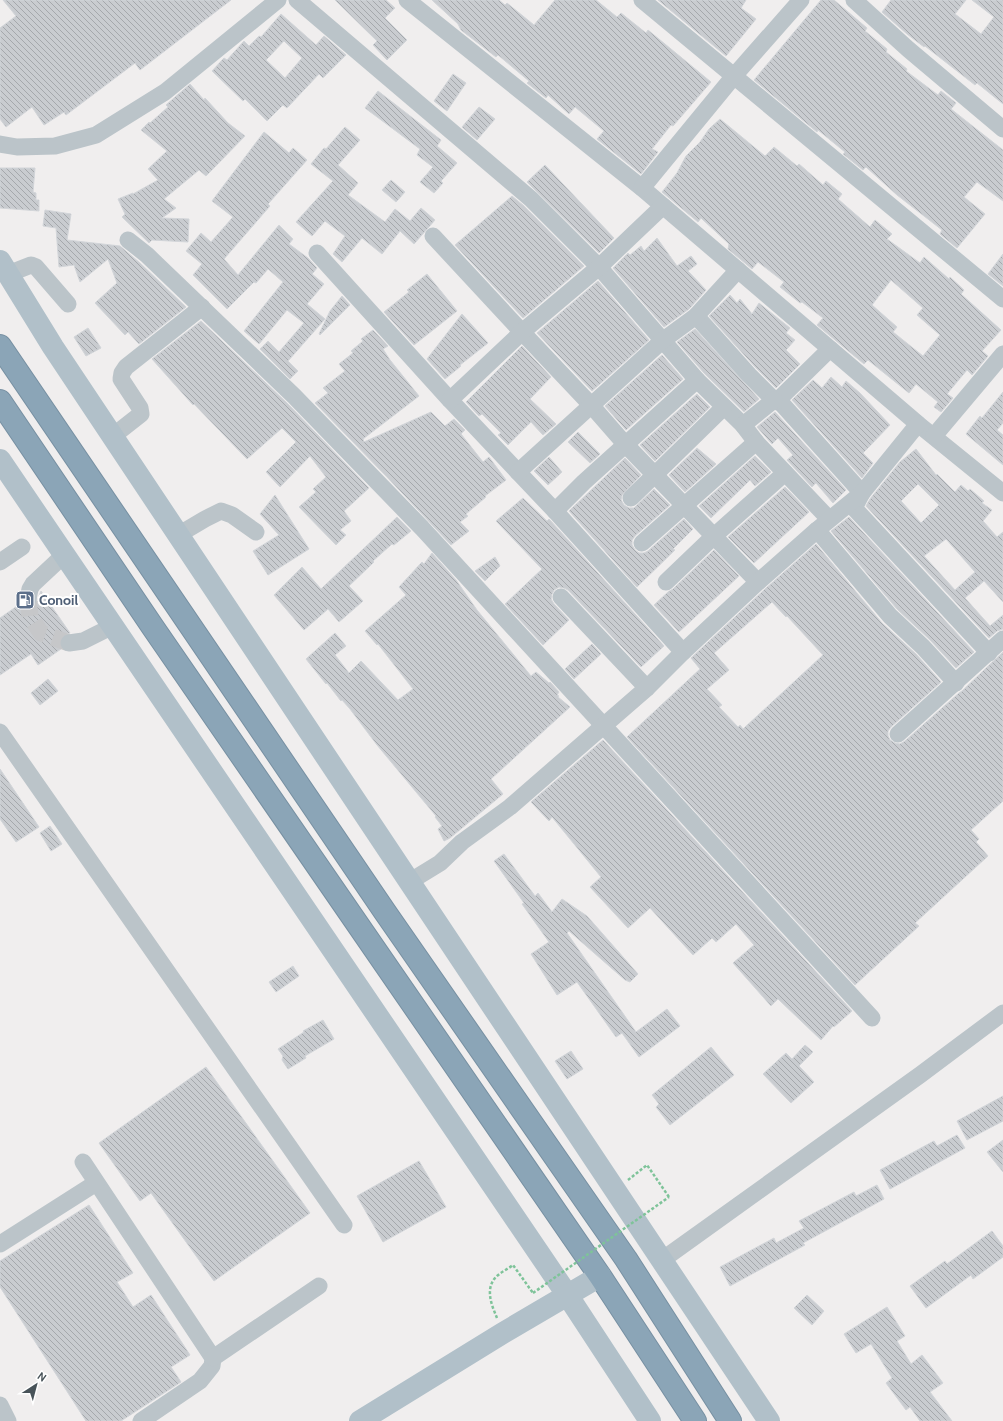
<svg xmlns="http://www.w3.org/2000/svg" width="1003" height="1421" viewBox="0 0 1003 1421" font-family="Cabin,sans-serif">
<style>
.building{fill:url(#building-back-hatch);stroke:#d2d5d9;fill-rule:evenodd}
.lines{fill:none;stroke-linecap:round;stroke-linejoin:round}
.minor-tunnel{stroke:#c6c7c9;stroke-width:17;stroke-dasharray:17 8;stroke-linecap:butt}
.highway-casing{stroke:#7790a2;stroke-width:24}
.path{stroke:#7ec399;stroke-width:2.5;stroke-dasharray:3 2;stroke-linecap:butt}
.minor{stroke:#bbc4c9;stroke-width:17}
.major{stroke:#b1c0c9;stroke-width:22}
.highway{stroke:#8ba5b7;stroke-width:22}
.path-bridge{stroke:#7ec399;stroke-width:2.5;stroke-dasharray:3 2;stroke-linecap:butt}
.labels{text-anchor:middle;stroke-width:4;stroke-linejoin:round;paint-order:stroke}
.service-label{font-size:14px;font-weight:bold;fill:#4e5e75;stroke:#fff;text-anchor:start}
</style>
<defs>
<pattern id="building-back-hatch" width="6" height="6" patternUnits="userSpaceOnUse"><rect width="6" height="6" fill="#c9ccd0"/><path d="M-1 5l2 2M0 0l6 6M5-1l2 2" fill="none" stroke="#a5a8ac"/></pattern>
</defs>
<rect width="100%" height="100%" fill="#f0eeee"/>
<!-- building -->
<g class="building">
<path d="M3 0H231L140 70 135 63 66 115 64 112 44 125 32 107 6 127 0 119V28L16 16Z"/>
<path d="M335 0H386L395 8 385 18 407 40 387 60 373 45 377 41Z"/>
<path d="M432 0H499L505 5 507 3 534 25 555 0H596L617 17 621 13 646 33 648 30 711 82 673 126 671 125 652 149 658 152 641 174 597 139 604 131 575 107 569 114 548 95 546 98 527 83 529 81 498 55 496 57 461 30 458 24Z"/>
<path d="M658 0H746L741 8 756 19 726 56Z"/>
<path d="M821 0H834L867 28 865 31 887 49 886 52 907 69 906 71 938 95 941 91 956 103 951 109 1003 150V201L977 182 964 197 985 214 957 248 940 234 942 230 897 195 866 167 863 170 843 154 845 152 818 130 817 132 754 80Z"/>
<path d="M891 0H966L955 14 981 34 994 17 972 0H1003V104L977 83 975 85 925 46 924 47 907 34 882 12Z"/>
<path d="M281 14 316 45 324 36 346 55 323 78 319 74 287 108 283 105 267 121 245 99 243 101 212 71 224 58 227 60 244 41 249 46 259 36 261 37ZM284 41 302 58 285 78 266 60Z"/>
<path d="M453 74 466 83 447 111 434 101Z"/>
<path d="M190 84 204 100 205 98 228 123 245 136 206 176 199 170 164 199 176 208 162 218 189 219 188 242 152 240 149 243 122 217 125 214 118 199 133 193V194L158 180 148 169 167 151 141 130 149 122 150 123 168 107 166 105Z"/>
<path d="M378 91 441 140 437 146 457 163 441 181 443 183 434 193 420 182 433 167 417 155 420 149 365 108Z"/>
<path d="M479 107 495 119 477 140 462 127Z"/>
<path d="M720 119 765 156 774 147 797 166 799 164 823 185 826 181 842 194 838 199 870 227 875 220 892 234 887 239 920 263 924 257 949 279 950 277 964 290 961 294 1001 330 982 351 988 356 972 375 967 370 947 394 953 398 941 412 934 407 938 402 916 384 909 393 868 360 864 364 817 325 823 318 802 302 800 303 780 287 784 282 758 262 752 269 728 249 729 244 701 218 698 222 662 192 677 173 686 156 700 142 709 129ZM891 280 923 308 917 315 940 335 923 356 893 332 897 327 872 305Z"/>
<path d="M345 127 360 140 338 165 358 183 348 195 385 222 395 209 410 221 421 208 435 220 414 244 400 231 382 254 362 238 342 262 333 254 345 236 325 221 312 236 296 222 333 181 311 164 324 148 326 149Z"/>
<path d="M264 132 289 153 293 148 307 160 268 204 270 206 224 259 238 275 279 225 293 239 289 244 308 258 317 268 312 274 324 284 307 304 325 319 288 361 298 371 290 379 260 349 268 341 279 352 304 323 287 310 259 344 244 331 283 282 268 269 256 283 254 282 227 309 193 275 202 264 186 251 201 233 211 242 233 217 212 201Z"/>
<path d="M545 165 614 238 599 253 527 182Z"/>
<path d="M0 168H35L33 192 36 193V200H39V211L0 208Z"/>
<path d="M391 180 405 192 396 202 382 190Z"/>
<path d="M512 196 524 206 584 266 523 318 455 245Z"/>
<path d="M45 210 71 214 67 240 120 246 140 263 186 307 139 344 128 332 125 335 95 303 117 283 108 259 80 282 74 265 59 267 56 228 43 226Z"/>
<path d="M657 238 677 266 691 256 697 264 688 271 706 290 689 309 664 327 613 268 628 253 630 255 641 246 644 251Z"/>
<path d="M1003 254V286L988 274Z"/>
<path d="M427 274 457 311 414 345 384 312 409 292 407 290Z"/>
<path d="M598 281 649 340 592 391 537 333Z"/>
<path d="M730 295 737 303 740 299 752 314 759 303 790 328 786 333 795 340 786 350 800 364 776 388 756 368 709 316Z"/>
<path d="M342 296 350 305 320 335 319 334 330 311Z"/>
<path d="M462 314 488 343 460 365 461 366 445 379 427 359Z"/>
<path d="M201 321 287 403 369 488 344 511 351 521 340 530 346 535 336 545 299 507 316 492 313 489 326 477 310 456 280 487 266 472 296 442 282 428 247 459 194 404 193 405 152 359Z"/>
<path d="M88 328 101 348 86 356 74 337Z"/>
<path d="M695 329 759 399 744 412 704 373 677 342Z"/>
<path d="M373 330 388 346 383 349 390 360 419 396 363 439 364 442 431 412 445 426 454 419 465 430 461 434 483 462 489 457 506 480 485 496 486 497 466 514 468 516 460 522 469 531 451 545 386 476 315 403 328 393 323 388 345 371 339 364 353 353 351 351 363 341 361 339Z"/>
<path d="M522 346 551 377 530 399 556 424 543 435 531 422 508 445 498 435 501 433 482 414 479 416 466 402Z"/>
<path d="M662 355 683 379 626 430 605 406Z"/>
<path d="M831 377 842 387 846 381 860 393 890 425 863 453 873 463 862 478 792 400 813 380 822 388Z"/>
<path d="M1003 392V423L997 430 1003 435V465L966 434 980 416 982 418Z"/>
<path d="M697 394 710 407 655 461 640 445Z"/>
<path d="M775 412 846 490 833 503 816 483 812 487 787 460 793 455 778 438 772 444 757 427Z"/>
<path d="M578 432 600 454 590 463 568 442Z"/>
<path d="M697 448 716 464 685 492 669 475Z"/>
<path d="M916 449 936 475 937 474 955 492 961 485 968 491 970 489 984 501 982 503 992 510 983 521 997 537 1003 532V602L984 581 965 598 990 626 1003 615V629L997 631 989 638 866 506 870 499 900 462ZM918 484 939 505 921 523 901 501ZM946 539 975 572 955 590 924 556Z"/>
<path d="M755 456 771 472 755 486 750 480 711 518 699 506Z"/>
<path d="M549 457 562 472 548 485 534 471Z"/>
<path d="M625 458 641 475 622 495 621 500 624 505 629 508H634L654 489 670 505 635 536 632 540V545L635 550 639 553H644L648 551 684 519 693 529 673 549 675 550 637 587 569 511Z"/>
<path d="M785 487 809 512 754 563 728 537Z"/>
<path d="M275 495 309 549 268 575 253 551 279 535 260 514Z"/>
<path d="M523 498 547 521 549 519 664 646 641 667 568 590 564 588 559 587 554 590 552 594 551 599 554 604 569 620 543 645 505 604 542 569 496 521Z"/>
<path d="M397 517 411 531 394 545 392 544 373 561 374 562 349 586 363 601 339 622 328 609 304 630 274 595 302 567 321 589Z"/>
<path d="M849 517 974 652 956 668 930 640 897 609 831 531Z"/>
<path d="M816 544 882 623 916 654 941 682 891 727 888 731V736L890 740 895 743 900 744 905 741 959 693 962 691 1003 652V801L971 830 979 839 976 842 988 856 915 923 919 926 855 985 627 737 700 669 691 658 765 589ZM772 602 786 617 787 616 823 655 743 729 740 725 738 727 719 707 722 705 707 689 729 670 714 653Z"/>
<path d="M714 550 739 576 679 632 654 605 668 592 673 589Z"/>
<path d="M432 553 456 580 477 610 531 676 536 672 549 683 550 682 559 692 557 695 559 696 558 697 570 707 491 779 503 794 450 838 444 841 438 829 442 826 435 817 436 816 377 745 350 709 342 700 341 701 327 683 326 684 306 659 335 633 346 646 335 655 349 673 361 661 398 700 413 689 378 644 377 645 365 631 406 595 399 587 422 562 424 564Z"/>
<path d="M495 557 500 566 485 581 475 571Z"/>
<path d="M41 591 70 633 63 635 60 639 59 644 61 649 38 665 31 654 0 675V618L20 604 26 609 32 608 35 606Z"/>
<path d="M592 644 601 654 574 679 565 669Z"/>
<path d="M48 679 58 691 40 705 31 693Z"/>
<path d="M603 740 852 1011 834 1027 833 1026 821 1040 778 999 771 1006 733 963 754 945 736 924 716 942 712 938 693 955 650 908 628 928 590 887 601 877 552 817 549 821 531 802Z"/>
<path d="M0 769 39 827 16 842 0 819Z"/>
<path d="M50 826 62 844 51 851 40 833Z"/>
<path d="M504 854 535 896 538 893 552 912 562 899 587 916 638 974 630 982 625 980 569 931 567 933 636 1032 667 1009 680 1026 639 1057 622 1033 616 1037 577 982 557 995 531 954 549 942 522 904 524 903 494 861Z"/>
<path d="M293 966 299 976 276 992 269 982Z"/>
<path d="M323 1020 334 1039 305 1056 306 1058 288 1069 282 1060 283 1056 278 1049 304 1032 303 1031Z"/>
<path d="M805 1045 813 1052 799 1066 814 1082 791 1103 763 1074 786 1053 792 1059Z"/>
<path d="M711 1047 734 1075 670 1125 656 1107 659 1104 652 1095Z"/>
<path d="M571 1051 583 1069 567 1079 555 1061Z"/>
<path d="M206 1067 310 1213 214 1281 151 1193 140 1201 99 1143Z"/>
<path d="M1003 1096V1121L967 1140 957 1121Z"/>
<path d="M957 1135 965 1148 890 1189 880 1170 934 1141 937 1146Z"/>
<path d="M1003 1140V1172L987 1152Z"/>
<path d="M419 1161 446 1207 383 1242 357 1196Z"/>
<path d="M877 1185 884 1199 803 1243 805 1245 730 1286 720 1267 774 1238 776 1243 804 1228 799 1221 854 1192 856 1196Z"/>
<path d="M89 1205 133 1273 117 1282 133 1307 151 1295 190 1355 171 1367 181 1382 121 1421H86L0 1287V1261Z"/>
<path d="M992 1231 1003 1246V1257L973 1279 971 1275 926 1308 910 1286 945 1261 947 1264Z"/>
<path d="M807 1295 824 1311 812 1325 794 1308Z"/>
<path d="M887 1307 905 1336 897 1341 911 1364 922 1355 943 1383 930 1392 952 1421H920L910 1407 906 1410 886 1383 892 1378 871 1344 856 1353 844 1334Z"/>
</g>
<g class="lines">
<!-- minor-tunnel -->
<path class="minor-tunnel" d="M28 599 30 616 41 633 69 643"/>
<defs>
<g id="highway">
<path d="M0 346 385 912 626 1259 730 1421"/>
<path d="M0 401 152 626 600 1276 695 1421"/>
</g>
</defs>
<!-- highway casing -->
<use href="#highway" class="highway-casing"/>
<!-- path -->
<g class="path">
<path d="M628 1180 647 1165 669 1197"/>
<path d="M497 1318C492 1306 485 1290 495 1278 499 1273 508 1269 513 1265L533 1293"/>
</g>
<!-- minor -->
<g class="minor">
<path d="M297 0 531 199 599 267 697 380 743 425 756 442 829 519"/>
<path d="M407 0 642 188 918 424 1003 493"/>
<path d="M642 0 1003 299"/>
<path d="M854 0 908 49 1003 129"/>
<path d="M0 144 17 147 55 146 96 135 165 92 278 0"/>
<path d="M642 188 734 76 801 0"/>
<path d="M433 236 522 332 591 405 625 444 758 582"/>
<path d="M128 240 147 255 294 396 422 528 872 1018"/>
<path d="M317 253 450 400 555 511 683 652"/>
<path d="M8 274 31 265 36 267 68 304"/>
<path d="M696 316 749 375 774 400 782 404 862 493 854 508 989 653"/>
<path d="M450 400 522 332 599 267 663 206"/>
<path d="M777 401 830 349"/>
<path d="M743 425 774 400"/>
<path d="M113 436 141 414 140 408 121 379 122 373 126 367 202 307"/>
<path d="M934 436 1003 354"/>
<path d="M518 472 662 341 696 316 738 270"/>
<path d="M631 498 724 407"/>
<path d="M555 511 584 482 697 380"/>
<path d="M817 530 890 616 923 647 956 683"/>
<path d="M178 535 205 519 221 511 232 515 256 532"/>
<path d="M642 543 756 442"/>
<path d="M0 562 22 547"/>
<path d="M666 582 714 536 785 473"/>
<path d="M561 597 647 688"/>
<path d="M28 599 30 589 33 584 64 555"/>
<path d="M69 643 83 641 113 626"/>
<path d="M0 732 344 1225"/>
<path d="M898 734 1003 639"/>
<path d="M409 882 440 863 462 842 510 807 647 688 683 652 758 582 817 530 862 493 918 424"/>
<path d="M83 1162 213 1358 212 1366 200 1381 141 1421"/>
<path d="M0 1244 96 1183"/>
<path d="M662 1260 920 1075 1003 1013"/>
<path d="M213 1358 319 1286"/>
<path d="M0 1405 8 1421"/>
</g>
<!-- major -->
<g class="major">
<path d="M0 261 53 347 769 1421"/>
<path d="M0 460 568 1296 650 1421"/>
<path d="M360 1421 503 1333 600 1276"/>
</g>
<!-- highway -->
<use href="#highway" class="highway"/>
<!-- path-bridge -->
<path class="path-bridge" d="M533 1293 669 1197"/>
</g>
<!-- icons -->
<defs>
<symbol id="fuel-square" viewBox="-11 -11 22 22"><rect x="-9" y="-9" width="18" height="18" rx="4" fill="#5c6f8a" stroke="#fff"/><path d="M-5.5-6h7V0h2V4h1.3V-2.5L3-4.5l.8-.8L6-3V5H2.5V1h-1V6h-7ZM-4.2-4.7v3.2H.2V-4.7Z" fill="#fff"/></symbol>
</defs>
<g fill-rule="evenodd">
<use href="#fuel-square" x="14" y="589" width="22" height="22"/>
</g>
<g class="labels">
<!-- service labels -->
<g class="service-label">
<text x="39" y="605">Conoil</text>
</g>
</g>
<!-- north arrow -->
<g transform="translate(36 1385) rotate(36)" stroke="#ffffff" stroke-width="3" paint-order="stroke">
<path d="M0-3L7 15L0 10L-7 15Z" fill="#485359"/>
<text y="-6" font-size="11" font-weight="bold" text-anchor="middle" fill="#485359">N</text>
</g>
</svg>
